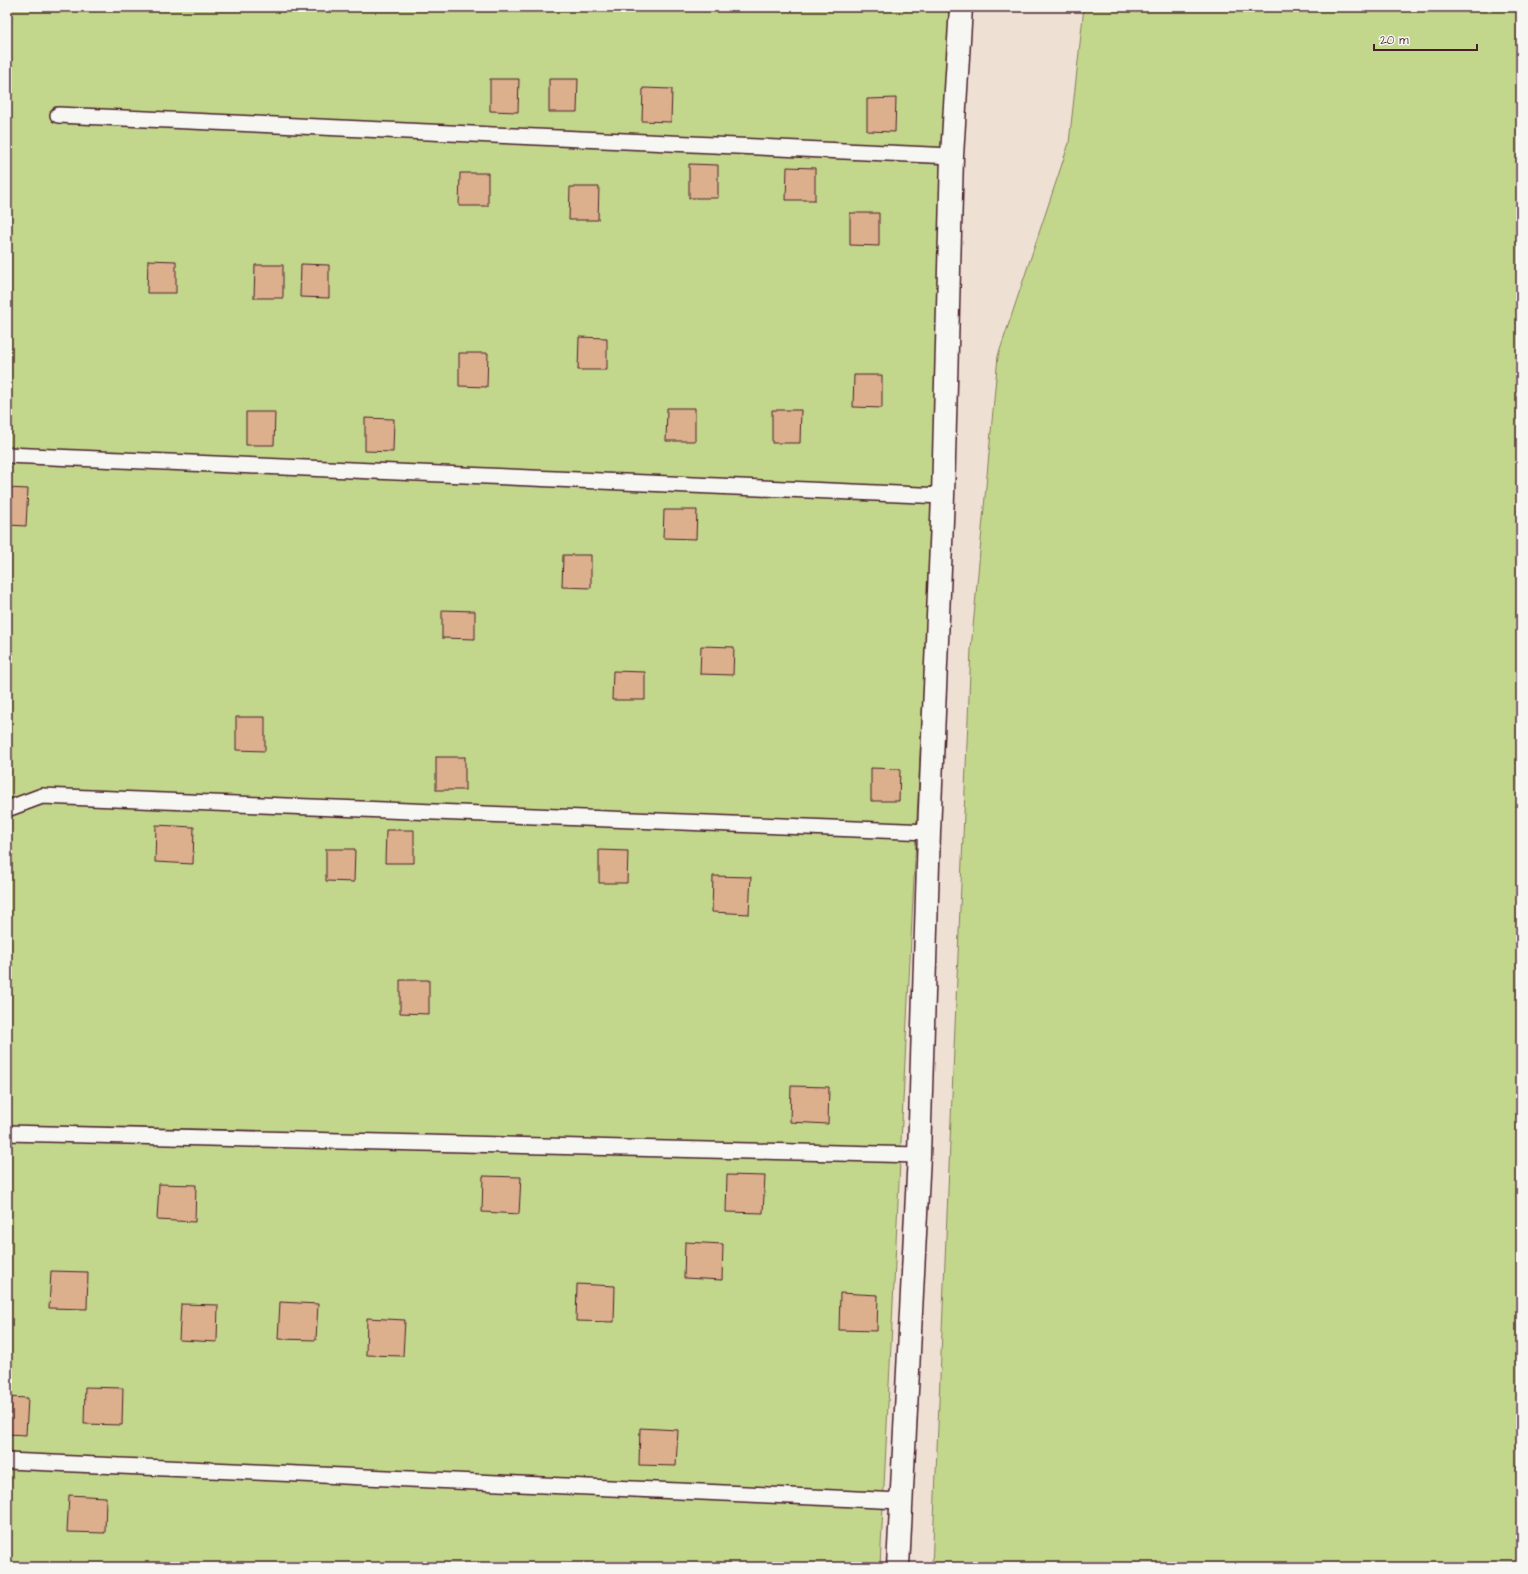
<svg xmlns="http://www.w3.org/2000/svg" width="1528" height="1574" viewBox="0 0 1528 1574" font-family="'Architects Daughter',sans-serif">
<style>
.green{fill:#c3d78c;stroke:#867b5c}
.building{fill:#dcaf8d;stroke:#4a1f2b}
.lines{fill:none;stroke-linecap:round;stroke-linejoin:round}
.lane-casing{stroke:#4a1f2b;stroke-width:18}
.street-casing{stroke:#4a1f2b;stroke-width:25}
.lane{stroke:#f6f6f2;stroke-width:15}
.street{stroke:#f6f6f2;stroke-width:22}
</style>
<rect width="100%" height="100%" fill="#eee1d4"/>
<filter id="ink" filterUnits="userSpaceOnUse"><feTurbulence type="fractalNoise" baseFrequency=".025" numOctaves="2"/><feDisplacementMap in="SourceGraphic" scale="8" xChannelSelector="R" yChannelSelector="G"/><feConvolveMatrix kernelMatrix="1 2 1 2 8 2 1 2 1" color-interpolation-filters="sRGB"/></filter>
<g filter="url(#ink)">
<!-- green -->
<g class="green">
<path d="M7 7H957L880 1567H7Z"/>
<path d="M1084 7H1521V1567H932L971 649 998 356 1069 143Z"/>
</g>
<!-- building -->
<g class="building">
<path d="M490 79H519L518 112 490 111Z"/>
<path d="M549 79H578L577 112H549Z"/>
<path d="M643 88 672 89 671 122 642 121Z"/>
<path d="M896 98 895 132 867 131V99Z"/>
<path d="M689 164 718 165V198H689Z"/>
<path d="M787 167 815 168V200H786Z"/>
<path d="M460 173H488V206H459Z"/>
<path d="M570 187H599L598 220H569Z"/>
<path d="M850 213H879V246L850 245Z"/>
<path d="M148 260 176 261V293H147Z"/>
<path d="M301 264 329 265V298L300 297Z"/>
<path d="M255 265H283V298H254Z"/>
<path d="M579 337 607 338V370H578Z"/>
<path d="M459 353H488L487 387 459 386Z"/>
<path d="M854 375H882V408L853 407Z"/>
<path d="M667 408H695V441H666Z"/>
<path d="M772 410H801L800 443H772Z"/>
<path d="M246 412H275L274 445H246Z"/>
<path d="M365 418 394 419 393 452 365 451Z"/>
<path d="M7 488 28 489 26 526 7 525Z"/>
<path d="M664 510H697L696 539 663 538Z"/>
<path d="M563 555H591V588L562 587Z"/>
<path d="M442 610 475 611V639L442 638Z"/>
<path d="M701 646 734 647 733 675 700 674Z"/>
<path d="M613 671 645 672V700H612Z"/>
<path d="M236 717H265V751L236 750Z"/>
<rect x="436" y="757" width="29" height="33"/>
<path d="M871 768 900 769 899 801H871Z"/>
<path d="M156 825 194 827 193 864 155 862Z"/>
<path d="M386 830H414V863H385Z"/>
<path d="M326 849H355L354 882 326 881Z"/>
<path d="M599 850 628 851 627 883H599Z"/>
<path d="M713 876 751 877 749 914 712 912Z"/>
<path d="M400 980H429V1014L400 1013Z"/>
<path d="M791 1086 829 1087 828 1124 790 1122Z"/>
<path d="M727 1175 765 1176 763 1213 726 1212Z"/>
<path d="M483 1176 521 1177 519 1214 482 1212Z"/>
<path d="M159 1184 196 1185 195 1222 157 1220Z"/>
<path d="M685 1242 723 1244 722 1280 684 1278Z"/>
<path d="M51 1271 88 1272 87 1309 49 1308Z"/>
<path d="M577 1284 615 1286 614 1322 576 1321Z"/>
<path d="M840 1293 878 1295 877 1331 839 1330Z"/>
<path d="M280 1302 318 1304 316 1340 278 1339Z"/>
<path d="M181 1304 218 1305 217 1342 179 1340Z"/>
<path d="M367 1318 405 1320 403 1356 366 1355Z"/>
<path d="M85 1387 123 1388 122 1425 84 1424Z"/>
<path d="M7 1397 28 1398 26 1435 7 1434Z"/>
<path d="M640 1428 678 1430 676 1466 639 1465Z"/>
<path d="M69 1495 106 1497 105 1533 67 1532Z"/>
</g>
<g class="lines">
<defs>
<g id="lane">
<path d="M58 115 952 156"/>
<path d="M7 455 943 496"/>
<path d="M7 809 42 796 929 832"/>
<path d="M7 1133 919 1155"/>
<path d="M7 1461 901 1501"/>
</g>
<path id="street" d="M898 1567 919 1155 929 832 943 496 952 156 961 7"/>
</defs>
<!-- lane casing -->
<use href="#lane" class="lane-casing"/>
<!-- street casing -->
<use href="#street" class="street-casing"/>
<!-- lane -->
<use href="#lane" class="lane"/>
<!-- street -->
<use href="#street" class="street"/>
</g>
</g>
<!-- margin -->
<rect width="1528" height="1574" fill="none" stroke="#f6f6f2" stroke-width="24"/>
<rect x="12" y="12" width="1504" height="1550" fill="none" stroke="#4a1f2b" stroke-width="1.5" filter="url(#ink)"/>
<!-- scale -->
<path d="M1374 44v6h103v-6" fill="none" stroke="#4a1f2b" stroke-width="2"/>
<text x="1380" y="44" font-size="12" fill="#4a1f2b" stroke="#f6f6f2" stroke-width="3" paint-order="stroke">20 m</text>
</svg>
